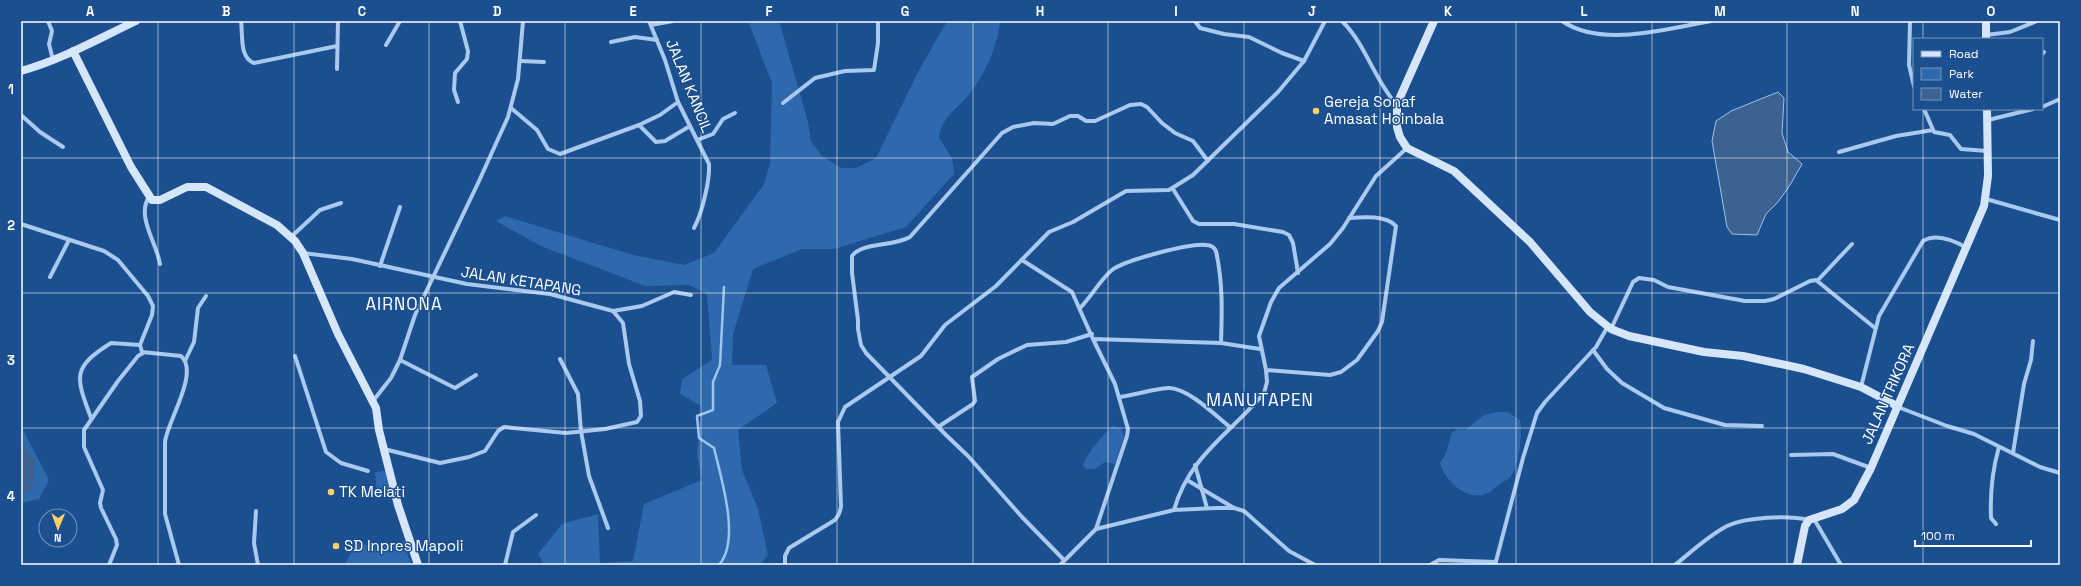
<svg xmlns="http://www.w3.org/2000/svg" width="2081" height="586" viewBox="0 0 2081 586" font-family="'Space Grotesk',sans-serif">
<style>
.green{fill:#2e69ad}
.water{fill:#3c6290;stroke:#9cc4f0}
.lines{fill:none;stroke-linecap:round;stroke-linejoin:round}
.stream{stroke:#9cc4f0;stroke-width:2.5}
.river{stroke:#3c6290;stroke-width:14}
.street{stroke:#a9c9ee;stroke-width:4}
.secondary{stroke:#d6e6fa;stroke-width:8}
.grid{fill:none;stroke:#fff;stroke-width:1;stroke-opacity:0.55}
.poi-dot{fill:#ffd166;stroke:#1b4f8f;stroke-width:1.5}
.labels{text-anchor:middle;stroke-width:3;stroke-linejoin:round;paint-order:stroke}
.street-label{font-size:15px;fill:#fff;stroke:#1b4f8f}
.poi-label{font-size:15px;fill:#fff;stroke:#1b4f8f;text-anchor:start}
.quarter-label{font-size:17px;letter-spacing:1px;fill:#fff;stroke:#1b4f8f}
.neatline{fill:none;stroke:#fff;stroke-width:1.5}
.grid-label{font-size:13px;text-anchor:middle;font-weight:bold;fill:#fff}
</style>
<rect width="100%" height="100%" fill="#1b4f8f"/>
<!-- green -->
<g class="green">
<path d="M748 21H779L808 122 811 141 822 156 841 168H856L876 158 919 70 947 21H1000C998 45 986 72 971 92 959 108 941 117 939 138L952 158 954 174 906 227 834 249H802L753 269 733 334 732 365H766L777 403 738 430 742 470 758 509 768 555 760 565H544L538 554 562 524 598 514 600 563 633 561 644 504 702 480 697 455 701 406 680 394 682 379 712 360 707 294 689 285 645 286 541 246 496 221 505 216 633 255 684 265 714 253 764 184 770 163 772 83Z"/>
<path d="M1497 412H1508L1520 420C1523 432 1519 465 1511 476 1509 480 1505 480 1501 483 1495 487 1491 493 1483 495 1464 499 1445 480 1440 463L1446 453 1452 432 1458 429 1465 430 1484 415Z"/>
<path d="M21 426 49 480 39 499 21 503Z"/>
<path d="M1113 426C1120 427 1123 430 1124 436L1115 464 1105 462 1095 469H1086L1083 465C1084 457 1106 431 1113 426Z"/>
<path d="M388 471 389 493 377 494 375 472Z"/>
<path d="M406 541 405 549 412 565H344L356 544 380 546Z"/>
</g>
<!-- water -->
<path class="water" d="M1778 92 1784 98 1782 133 1788 152 1802 164 1790 185 1778 202 1766 214 1757 235 1732 234 1727 227 1712 141 1716 121 1731 111Z"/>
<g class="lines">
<!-- stream -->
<path class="stream" d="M719 565C741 540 721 478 714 448L699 438 697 416 713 410V382L720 365 724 287"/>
<!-- river -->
<path class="river" d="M21 454 28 462 26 485 21 487"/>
<!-- street -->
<g class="street">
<path d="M48 21 52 31 49 44 53 60"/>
<path d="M241 21C243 34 239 58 254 63L337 46"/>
<path d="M649 21 665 60 678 102 709 164C710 181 702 213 694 228"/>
<path d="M1195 21 1200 28 1224 34 1249 37 1282 53 1304 61"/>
<path d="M1342 21C1366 45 1374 79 1396 104"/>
<path d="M1562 21C1601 48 1667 29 1711 21"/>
<path d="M1910 21 1909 65 1914 86"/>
<path d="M651 25 673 21"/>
<path d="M1986 35 2010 32 2037 21"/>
<path d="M611 42 635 37 657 40"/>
<path d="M386 45 400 21"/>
<path d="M2042 54 2044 52"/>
<path d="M520 61 544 62"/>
<path d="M337 69 338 21"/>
<path d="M458 102 454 90 455 73 467 59 468 51 460 21"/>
<path d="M783 103 815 78 845 71 874 70 878 43V21"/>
<path d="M2042 107 2060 99"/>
<path d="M511 108 537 130 548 149 560 154 639 125 660 115 678 102"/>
<path d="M1924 109 1934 132 1950 135 1961 149 1987 151"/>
<path d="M21 115 40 132 63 147"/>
<path d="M1988 120 2033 109"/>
<path d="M639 125 656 142 665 141 690 126"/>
<path d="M697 140 713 134 723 119 735 113"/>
<path d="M1839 152 1896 136 1933 130"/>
<path d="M1173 189 1193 221 1199 224H1234L1283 232 1289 235 1293 243 1298 273"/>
<path d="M149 197C136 216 157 244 160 264"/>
<path d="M1986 199 2060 220"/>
<path d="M21 224 104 251 118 260 148 296 153 306 152 315 140 345 142 352 181 356C200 372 167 422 165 442V514L179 565"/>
<path d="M291 237 320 210 341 203"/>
<path d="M303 253 352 259 467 284 550 294 613 311 623 323 629 364 640 401 641 416 637 422 605 429 566 433 504 427 498 431 485 451 469 457 440 463 384 449"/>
<path d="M1022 260 1072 292 1092 337"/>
<path d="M380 266 400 207"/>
<path d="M50 277 69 240"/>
<path d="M1818 280 1852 244"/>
<path d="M1080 308C1091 297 1100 280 1112 270 1125 260 1190 243 1206 245 1211 245 1214 247 1216 251 1223 283 1222 311 1221 343"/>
<path d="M613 311 642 306 674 292 691 295"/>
<path d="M1611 329 1633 282 1639 278 1654 280 1668 287 1745 301H1765L1774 299 1810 281 1816 280 1875 328"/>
<path d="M1593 350 1607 369 1622 383 1664 408 1725 425 1762 426"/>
<path d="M295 356 326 452 341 463 368 471"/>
<path d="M560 359 578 394 581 431 589 476 608 528"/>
<path d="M400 360 455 388 476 375"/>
<path d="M185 361 194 342 198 308 206 296"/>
<path d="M1266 370 1259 336 1271 302 1279 288 1330 244 1343 228 1376 176 1407 148"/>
<path d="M1861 387 1879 316 1923 241C1936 233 1955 241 1967 248"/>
<path d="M1119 397C1135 395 1153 389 1168 388 1187 387 1216 416 1230 427"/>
<path d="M373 401 391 378 400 360 415 315 479 181 508 117 518 79 523 21"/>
<path d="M1898 407 1947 426 1974 434 2040 467 2060 473"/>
<path d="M91 418C76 377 71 368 111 343L140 345"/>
<path d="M938 427 973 404 975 401 972 377 998 359 1027 345 1066 342 1092 334"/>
<path d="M2013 453 2024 384 2031 360 2033 341"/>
<path d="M1791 455 1833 454 1871 468"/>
<path d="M1195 465 1207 508"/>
<path d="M1187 480 1234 508"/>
<path d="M1174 510C1189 456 1231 433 1264 393L1267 382 1266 370 1330 375 1341 372 1357 360 1378 331 1382 322 1396 226C1386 215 1363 217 1349 218"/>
<path d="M256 511 254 543 258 565"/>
<path d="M1814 519 1841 565"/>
<path d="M1996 524 1991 518C1990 494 1992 471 1999 447"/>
<path d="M1096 529 1127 436 1128 429 1115 384 1093 339 1221 343 1260 349"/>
<path d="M1064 560 1022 517 968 456 946 435 866 353 861 345 858 329V320L852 273V256C862 242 893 247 910 237L1002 133 1013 127 1034 123 1053 124 1070 116H1078L1086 121H1095L1130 105 1141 104 1147 107 1162 123 1175 133 1193 141 1208 161"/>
<path d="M109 565 117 545 116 539 101 508 100 503 103 490 84 447V430L118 381 138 356 143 353"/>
<path d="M505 565 513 532 536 515"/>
<path d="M785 565V556L789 548 835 520 839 514 841 507 838 422 845 407 921 356 945 325 996 286 1049 232 1073 222 1126 191 1169 190 1193 175 1278 92 1304 61 1325 21"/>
<path d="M1060 565 1096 529 1174 510 1217 508H1234L1244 511 1289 551 1315 565"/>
<path d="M1430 565 1439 560 1496 562"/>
<path d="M1495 565 1523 458 1537 413 1545 402 1596 347 1608 326"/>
<path d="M1675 565C1691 552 1708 536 1727 526 1746 517 1788 515 1809 520"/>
</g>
<!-- secondary -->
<g class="secondary">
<path d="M1434 21 1397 104V127L1400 137 1407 148 1454 171 1530 242 1590 312 1611 329 1629 336 1704 352 1743 356 1804 369 1861 387 1897 406"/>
<path d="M1986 39V21"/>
<path d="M73 51 131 167 152 200H160L187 187H206L277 225 295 241 303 253 338 334 376 408 379 430 398 505 418 565"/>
<path d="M21 71C61 60 98 39 136 21"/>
<path d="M1797 565 1805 526 1809 520 1842 509 1854 500 1871 468 1984 206 1988 176 1987 109"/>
</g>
</g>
<!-- grid -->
<path class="grid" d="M158 21V565M294 21V565M429 21V565M565 21V565M701 21V565M837 21V565M973 21V565M1108 21V565M1244 21V565M1380 21V565M1516 21V565M1652 21V565M1787 21V565M1923 21V39M1923 109V565M21 158H2060M21 293H2060M21 428H2060"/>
<!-- markers -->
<g class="poi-dot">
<circle cx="1316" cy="111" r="4"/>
<circle cx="331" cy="492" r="4"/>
<circle cx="336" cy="546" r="4"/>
</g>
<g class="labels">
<!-- street labels -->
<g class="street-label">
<text transform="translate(689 86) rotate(68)" y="5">JALAN KANCIL</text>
<text transform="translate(521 281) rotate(9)" y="5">JALAN KETAPANG</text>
<text transform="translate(1888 394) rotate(-66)" y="5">JALAN TRIKORA</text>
</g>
<!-- poi labels -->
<g class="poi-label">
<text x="1324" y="107">Gereja Sonaf<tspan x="1324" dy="17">Amasat Hoinbala</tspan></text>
<text x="339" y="497">TK Melati</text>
<text x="344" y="551">SD Inpres Mapoli</text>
</g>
<!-- quarter labels -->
<g class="quarter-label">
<text x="404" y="310">AIRNONA</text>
<text x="1260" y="406">MANUTAPEN</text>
</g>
</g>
<!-- border -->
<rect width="2081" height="586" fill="none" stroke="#1b4f8f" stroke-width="44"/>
<!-- legend -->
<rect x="1913" y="38" width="130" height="72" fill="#1b4f8f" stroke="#7695bc"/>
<rect x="1921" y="51" width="20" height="6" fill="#d6e6fa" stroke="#7695bc"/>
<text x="1949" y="58" font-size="12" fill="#ffffff">Road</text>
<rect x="1921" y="68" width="20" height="12" fill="#2e69ad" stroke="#7695bc"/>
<text x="1949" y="78" font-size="12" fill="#ffffff">Park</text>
<rect x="1921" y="88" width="20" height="12" fill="#3c6290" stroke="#7695bc"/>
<text x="1949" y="98" font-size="12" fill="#ffffff">Water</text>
<!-- north arrow -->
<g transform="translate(58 528) rotate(181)"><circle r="19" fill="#1b4f8f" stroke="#7695bc"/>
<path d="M0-3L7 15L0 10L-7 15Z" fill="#ffd166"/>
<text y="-6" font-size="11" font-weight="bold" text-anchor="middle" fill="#ffffff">N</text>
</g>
<!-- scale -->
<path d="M1915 540v6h116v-6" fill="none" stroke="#ffffff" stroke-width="2"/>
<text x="1921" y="540" font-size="12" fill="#ffffff" stroke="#1b4f8f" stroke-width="3" paint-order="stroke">100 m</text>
<rect x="22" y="22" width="2037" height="542" class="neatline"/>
<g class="grid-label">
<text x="90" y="16">A</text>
<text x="226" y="16">B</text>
<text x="362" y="16">C</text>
<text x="497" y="16">D</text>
<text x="633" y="16">E</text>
<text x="769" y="16">F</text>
<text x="905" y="16">G</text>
<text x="1040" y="16">H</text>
<text x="1176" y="16">I</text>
<text x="1312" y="16">J</text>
<text x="1448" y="16">K</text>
<text x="1584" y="16">L</text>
<text x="1720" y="16">M</text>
<text x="1855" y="16">N</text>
<text x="1991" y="16">O</text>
<text x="11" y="94">1</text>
<text x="11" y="230">2</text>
<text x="11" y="365">3</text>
<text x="11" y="501">4</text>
</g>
</svg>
